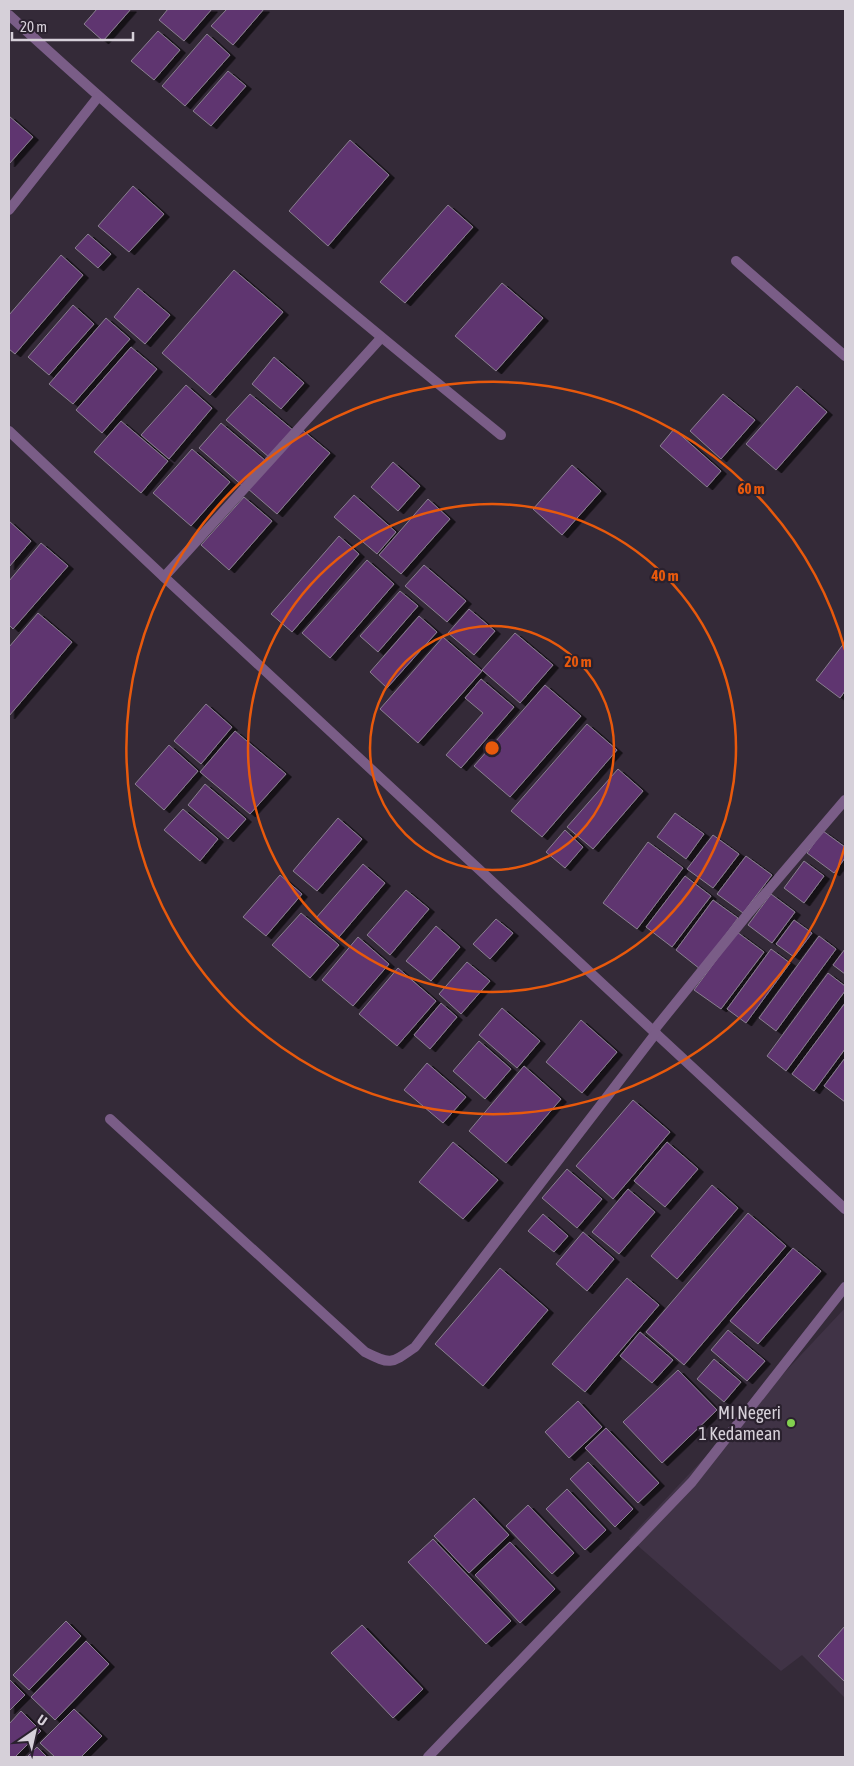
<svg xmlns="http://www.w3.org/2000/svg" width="854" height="1766" viewBox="0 0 854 1766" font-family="'Asap Condensed',sans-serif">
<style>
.built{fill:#403346}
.building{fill:#5f3670;stroke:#8a7f90;filter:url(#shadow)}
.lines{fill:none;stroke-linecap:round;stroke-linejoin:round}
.service{stroke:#7a5d87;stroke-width:10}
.minor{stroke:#7a5d87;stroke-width:10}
.ring{fill:none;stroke:#e8590c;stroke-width:2.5}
.poi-dot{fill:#82d04f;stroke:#2a212e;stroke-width:2}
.labels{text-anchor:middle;stroke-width:4.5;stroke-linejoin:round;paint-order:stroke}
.poi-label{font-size:18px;fill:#d6d0d9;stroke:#2a212e;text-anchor:end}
.centre{fill:#e8590c;stroke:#2a212e;stroke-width:2.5}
.ring-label{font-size:15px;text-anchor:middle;font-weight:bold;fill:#e8590c;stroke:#2a212e;stroke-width:4.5;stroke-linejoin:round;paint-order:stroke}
</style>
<defs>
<filter id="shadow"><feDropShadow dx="5.5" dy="3" stdDeviation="0" flood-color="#0009"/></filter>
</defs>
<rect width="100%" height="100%" fill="#342a38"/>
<!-- built -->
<path class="built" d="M845 1308V1698L802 1655 781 1671 629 1538Z"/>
<!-- building -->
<g class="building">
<path d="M97 9H131L103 41 84 24Z"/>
<path d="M168 9H212L184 41 159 20Z"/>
<path d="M227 9H264L233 45 211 26Z"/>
<path d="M158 31 180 50 154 80 131 61Z"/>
<path d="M207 34 230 55 185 106 162 86Z"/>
<path d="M228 71 246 86 211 126 193 111Z"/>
<path d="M9 116 33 137 9 164Z"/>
<path d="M350 140 389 175 328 246 289 211Z"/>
<path d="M133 186 164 214 129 252 98 226Z"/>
<path d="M448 205 473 227 405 303 380 282Z"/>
<path d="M88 234 111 254 98 268 75 248Z"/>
<path d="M61 255 83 275 15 354 9 349V315Z"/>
<path d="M234 270 283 312 210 395 162 353Z"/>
<path d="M502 283 543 318 496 371 455 336Z"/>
<path d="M138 288 170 315 145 344 114 317Z"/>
<path d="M73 305 94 324 49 375 28 357Z"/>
<path d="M106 318 130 339 73 404 49 384Z"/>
<path d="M131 347 157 369 102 433 76 410Z"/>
<path d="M274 357 304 383 281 409 252 384Z"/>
<path d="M186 385 212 408 169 459 141 435Z"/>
<path d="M797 386 827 412 776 470 746 444Z"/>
<path d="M250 394 294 431 270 458 226 420Z"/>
<path d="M723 394 755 420 721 459 690 431Z"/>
<path d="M121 421 168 461 141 493 94 452Z"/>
<path d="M221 423 266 461 244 487 199 448Z"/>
<path d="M300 428 330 453 277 514 247 488Z"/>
<path d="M674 429 721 471 707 487 660 446Z"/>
<path d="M192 449 230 482 191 526 153 493Z"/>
<path d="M393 462 420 486 398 511 371 487Z"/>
<path d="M572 465 601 491 562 535 533 509Z"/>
<path d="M354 495 396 532 377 554 334 517Z"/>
<path d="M244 497 272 521 229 570 201 545Z"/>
<path d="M428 499 450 519 401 574 379 555Z"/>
<path d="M9 521 31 541 9 567Z"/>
<path d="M339 536 359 554 292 632 271 614Z"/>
<path d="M41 543 68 566 13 629 9 625V581Z"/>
<path d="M367 560 394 584 330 658 302 633Z"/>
<path d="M424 565 466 601 447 622 405 586Z"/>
<path d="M400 591 418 606 378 652 360 636Z"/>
<path d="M469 609 495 631 474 655 448 633Z"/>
<path d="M38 613 72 642 9 716V647Z"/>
<path d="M419 616 437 632 387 688 370 672Z"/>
<path d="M515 633 553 665 520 703 482 670Z"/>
<path d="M443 637 482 671 418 743 380 709Z"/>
<path d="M845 642V691L840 698 816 680Z"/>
<path d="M481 679 514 707 461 768 446 755 483 713 465 698Z"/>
<path d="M545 685 581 716 510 797 474 766Z"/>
<path d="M206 704 232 727 201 764 174 741Z"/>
<path d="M587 724 617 750 542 837 511 811Z"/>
<path d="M235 731 286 774 250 814 200 772Z"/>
<path d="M169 745 198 771 164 810 135 784Z"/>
<path d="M618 769 643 791 593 849 567 827Z"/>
<path d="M205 784 246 819 228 839 188 805Z"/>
<path d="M183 809 218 839 200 861 164 830Z"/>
<path d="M675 813 704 834 686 859 657 837Z"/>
<path d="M338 818 362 839 317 891 293 871Z"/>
<path d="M565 830 583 847 565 868 546 852Z"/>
<path d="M823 831 845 847V858L834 873 807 853Z"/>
<path d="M713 835 739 854 713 888 687 869Z"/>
<path d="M648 842 683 868 637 929 603 903Z"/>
<path d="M746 856 772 875 743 913 717 894Z"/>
<path d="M804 861 824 876 804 903 784 888Z"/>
<path d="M363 864 385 883 339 937 316 918Z"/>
<path d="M280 875 302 894 266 936 243 917Z"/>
<path d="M685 876 711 896 672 947 646 927Z"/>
<path d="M406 890 429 909 390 955 367 935Z"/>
<path d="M771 894 795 912 772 943 748 925Z"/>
<path d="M713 900 738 918 700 969 676 950Z"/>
<path d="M301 913 339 945 310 978 272 945Z"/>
<path d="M496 919 513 933 490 959 473 944Z"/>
<path d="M794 920 812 933 794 957 776 944Z"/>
<path d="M436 926 460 947 431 981 406 961Z"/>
<path d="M737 932 764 952 721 1009 694 990Z"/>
<path d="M819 936 836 949 776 1031 759 1018Z"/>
<path d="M358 937 389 964 353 1006 322 980Z"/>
<path d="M771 949 790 963 746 1023 727 1009Z"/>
<path d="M845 949V974L833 965Z"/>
<path d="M467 962 490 981 461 1014 439 994Z"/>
<path d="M398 968 436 1001 397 1046 359 1014Z"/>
<path d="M828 973 845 986V991L786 1071 767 1056Z"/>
<path d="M441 1003 457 1017 430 1049 414 1035Z"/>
<path d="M845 1003V1049L814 1091 792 1074Z"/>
<path d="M502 1008 540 1041 517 1068 479 1035Z"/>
<path d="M581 1020 617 1052 582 1093 546 1062Z"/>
<path d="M479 1041 511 1069 485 1099 453 1071Z"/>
<path d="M845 1058V1102L824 1086Z"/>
<path d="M427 1063 466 1097 443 1123 404 1090Z"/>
<path d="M524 1066 561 1099 506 1163 469 1131Z"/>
<path d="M633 1100 670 1132 613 1199 576 1166Z"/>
<path d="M453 1142 498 1180 463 1219 419 1182Z"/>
<path d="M667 1142 698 1169 665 1207 634 1181Z"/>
<path d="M567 1169 602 1199 577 1228 542 1198Z"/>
<path d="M712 1185 738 1208 677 1279 651 1256Z"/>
<path d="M628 1189 655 1212 619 1254 592 1232Z"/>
<path d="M748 1213 786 1246 684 1365 646 1332Z"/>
<path d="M543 1214 568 1236 554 1252 528 1231Z"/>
<path d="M583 1232 614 1259 587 1291 556 1264Z"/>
<path d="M793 1248 821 1271 758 1344 730 1321Z"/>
<path d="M500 1268 548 1310 483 1386 435 1344Z"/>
<path d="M627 1278 659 1305 585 1392 552 1364Z"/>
<path d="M728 1330 765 1361 747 1381 711 1350Z"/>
<path d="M640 1332 673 1360 652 1383 620 1356Z"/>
<path d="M714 1359 741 1382 724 1402 697 1379Z"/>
<path d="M678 1370 717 1410 662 1463 623 1422Z"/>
<path d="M578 1401 602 1427 569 1458 545 1432Z"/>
<path d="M606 1428 659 1483 638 1503 585 1448Z"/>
<path d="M588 1462 633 1509 615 1527 570 1479Z"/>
<path d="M567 1489 606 1530 585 1550 546 1509Z"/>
<path d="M474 1498 509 1535 469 1573 434 1536Z"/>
<path d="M528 1505 574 1553 552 1574 506 1526Z"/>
<path d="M433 1539 511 1621 486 1644 408 1562Z"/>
<path d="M510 1542 555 1589 520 1623 475 1575Z"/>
<path d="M66 1621 81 1636 29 1690 13 1675Z"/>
<path d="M362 1625 423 1689 393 1718 331 1653Z"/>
<path d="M845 1626V1682L818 1656Z"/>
<path d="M86 1641 109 1664 55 1720 31 1697Z"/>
<path d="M9 1679 25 1695 9 1711Z"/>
<path d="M74 1709 102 1736 81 1757H55L40 1743Z"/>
<path d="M21 1711 41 1731 15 1757H9V1724Z"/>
<path d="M37 1747 47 1757H27Z"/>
</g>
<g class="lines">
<!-- service -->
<path class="service" d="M736 261 845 356"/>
<!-- minor -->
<g class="minor">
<path d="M9 15C168 161 334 299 501 435"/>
<path d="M9 210 98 97"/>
<path d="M9 431 164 577 845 1209"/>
<path d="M164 577 381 338"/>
<path d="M654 1030 747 915 845 800"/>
<path d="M110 1119 365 1352C391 1365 391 1364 415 1347L656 1033"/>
<path d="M428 1757 692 1482 845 1287"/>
</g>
</g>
<!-- distance rings -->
<g class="ring">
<circle cx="492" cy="748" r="122"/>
<circle cx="492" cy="748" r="244"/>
<path d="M845 846A366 366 0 1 1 845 650"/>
</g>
<!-- markers -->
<circle class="poi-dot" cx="791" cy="1423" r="5"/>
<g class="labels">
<!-- poi labels -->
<g class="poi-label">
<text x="781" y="1419">MI Negeri<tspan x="781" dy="21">1 Kedamean</tspan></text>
</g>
</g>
<circle cx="492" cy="748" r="8" class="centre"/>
<g class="ring-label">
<text x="751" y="494">60 m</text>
<text x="665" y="581">40 m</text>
<text x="578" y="667">20 m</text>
</g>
<!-- border -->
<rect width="854" height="1766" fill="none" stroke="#d6d0d9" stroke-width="20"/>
<!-- north arrow -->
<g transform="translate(35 1731) rotate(34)" stroke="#2a212e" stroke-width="4" paint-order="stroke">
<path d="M0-4L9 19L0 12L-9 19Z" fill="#d6d0d9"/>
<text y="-8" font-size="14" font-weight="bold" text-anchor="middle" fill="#d6d0d9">U</text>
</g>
<!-- scale -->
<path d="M12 32v8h121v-8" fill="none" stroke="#d6d0d9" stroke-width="2.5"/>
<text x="20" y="32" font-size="15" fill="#d6d0d9" stroke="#2a212e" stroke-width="4" paint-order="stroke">20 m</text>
</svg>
